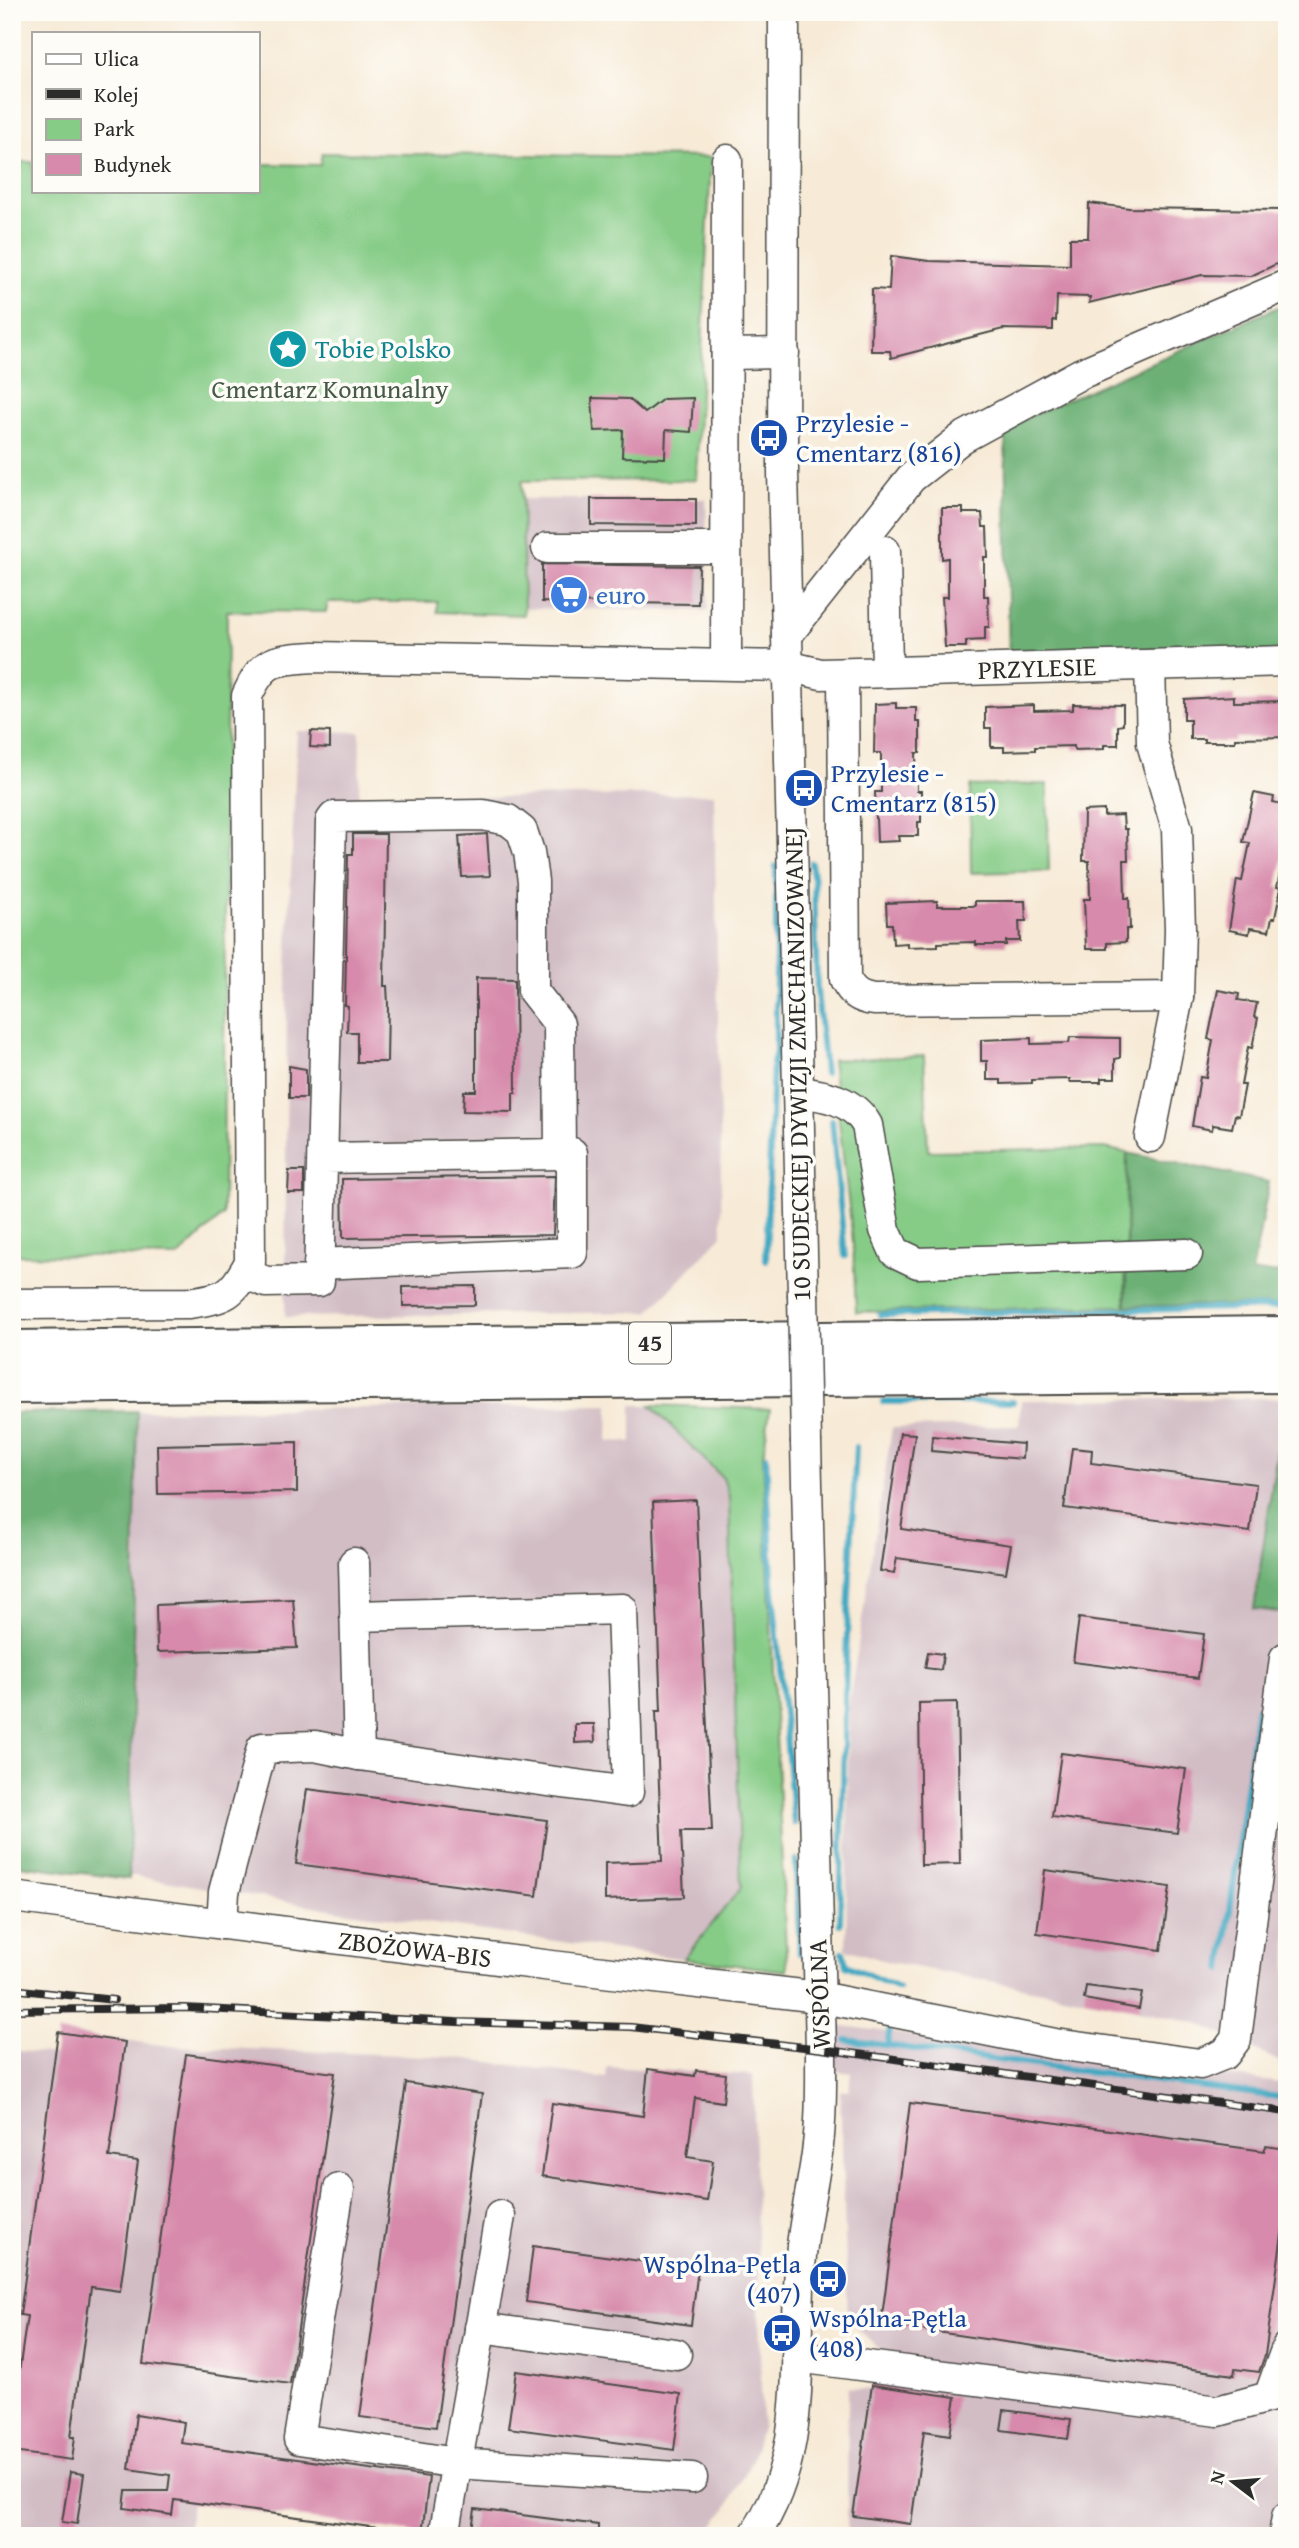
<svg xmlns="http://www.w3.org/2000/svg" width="1299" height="2548" viewBox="0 0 1299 2548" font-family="'Gentium Book Plus',serif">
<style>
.industrial{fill:#d2bdc5}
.green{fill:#86cc87;stroke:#587c59;stroke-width:2}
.forest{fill:#6cb074;stroke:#4c6e50;stroke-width:2}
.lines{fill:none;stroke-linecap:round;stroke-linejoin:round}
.stream{stroke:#41a8c2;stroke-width:6}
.building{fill:#d78aab}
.minor-casing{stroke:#4a4845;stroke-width:33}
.major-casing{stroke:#4a4845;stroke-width:42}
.minor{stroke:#fff;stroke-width:30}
.major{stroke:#fff;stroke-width:38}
.rail-casing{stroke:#2b2b2b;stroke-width:8}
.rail{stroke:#fdfcf7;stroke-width:5;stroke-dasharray:16;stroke-linecap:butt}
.minor-bridge-casing{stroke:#4a4845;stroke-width:33;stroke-linecap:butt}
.minor-bridge{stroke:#fff;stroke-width:30}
.labels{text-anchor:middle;stroke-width:7;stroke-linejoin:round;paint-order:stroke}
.shield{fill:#fdfcf7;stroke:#6a6a68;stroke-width:2}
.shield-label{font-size:24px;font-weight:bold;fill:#2b2b2b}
.culture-label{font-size:26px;fill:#0d838f;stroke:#fdfcf7;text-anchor:start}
.park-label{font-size:26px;fill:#465b47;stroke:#fdfcf7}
.transit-label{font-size:26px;fill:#164399;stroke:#fdfcf7;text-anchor:start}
.shop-label{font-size:26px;fill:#366cbe;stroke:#fdfcf7;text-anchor:start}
.street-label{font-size:26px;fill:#2b2b2b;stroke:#fdfcf7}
</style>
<rect width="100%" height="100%" fill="#fdfcf7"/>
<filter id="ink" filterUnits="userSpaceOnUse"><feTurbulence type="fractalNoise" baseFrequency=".0143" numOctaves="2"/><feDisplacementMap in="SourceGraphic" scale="14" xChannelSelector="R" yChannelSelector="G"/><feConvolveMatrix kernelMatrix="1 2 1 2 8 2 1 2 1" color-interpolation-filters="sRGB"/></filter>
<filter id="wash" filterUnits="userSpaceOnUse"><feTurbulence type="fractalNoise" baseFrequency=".00686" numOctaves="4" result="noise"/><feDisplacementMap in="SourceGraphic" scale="28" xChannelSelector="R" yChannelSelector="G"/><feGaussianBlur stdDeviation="1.57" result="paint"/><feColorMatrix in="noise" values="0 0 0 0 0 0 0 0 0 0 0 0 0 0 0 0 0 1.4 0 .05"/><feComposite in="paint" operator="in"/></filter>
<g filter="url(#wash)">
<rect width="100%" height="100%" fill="#f7ead6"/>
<!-- industrial -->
<g class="industrial">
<path d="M521 499H706L708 611 524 608Z"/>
<path d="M297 731 360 732 359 799 714 794 722 1235 649 1312 285 1317 287 969Z"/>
<path d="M1285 1398 1254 1609 1287 1613V2536H847L848 2387 871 2390 872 2381 886 2355 848 2320 840 2091 849 2090 851 2073 821 2069 819 2023 1281 2083 1280 2062 1198 2023 1111 2004 889 1962 846 1949 849 1703 892 1428 1019 1426 1021 1400Z"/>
<path d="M609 1405 608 1441 632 1442V1405H650L723 1478 729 1497 741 1888 684 1959 349 1912 129 1875 137 1411Z"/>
<path d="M58 2032 169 2046 452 2057 606 2078 607 2067 753 2075 762 2425 752 2460 725 2511 705 2536H437L192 2503 187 2536H12V2050L55 2055Z"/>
</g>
<!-- green -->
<g class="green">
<path d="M322 153 711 157 696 480 522 481 524 615 437 612V602H328L326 612 227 611 223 1215 178 1257 12 1255V162H33V191H257V164L320 165Z"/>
<path d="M1047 784 1049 871 971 873 970 786Z"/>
<path d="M924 1056 928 1151 1105 1148 1127 1153 1125 1306 856 1312 853 1242 832 1060Z"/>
<path d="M650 1405 770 1409 763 1456 787 1971 684 1959 741 1888 729 1497 723 1478Z"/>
</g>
<!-- forest -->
<g class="forest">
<path d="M1287 303V661L1009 669 1005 427Z"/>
<path d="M1127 1153 1269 1182 1252 1273 1287 1272V1305L1126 1306Z"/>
<path d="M1287 1398V1613L1254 1609 1285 1399Z"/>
<path d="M137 1411 129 1879 12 1864V1413Z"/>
</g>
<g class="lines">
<!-- stream -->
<g class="stream">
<path d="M811 863 814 881 817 990 825 1073"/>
<path d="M832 1120 845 1256"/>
<path d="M766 1260 773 1064 776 1052V866"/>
<path d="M880 1315 1287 1307"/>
<path d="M883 1402H1013"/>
<path d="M766 1456 772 1581 794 1823"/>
<path d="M796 1860 800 1953"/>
<path d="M840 1924 846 1657 856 1447"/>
<path d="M843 1952 846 1965 898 1988"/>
<path d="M1222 1970 1257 1708"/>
<path d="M846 2040 1287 2098"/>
<path d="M887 2045 890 2029"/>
</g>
</g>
<g id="blocks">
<!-- building -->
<g class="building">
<path d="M1089 203 1129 208 1285 210 1287 259 1251 276 1202 275 1089 303 1090 297 1057 296 1056 321 1053 320V330L1003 329 891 358 890 351H871L872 289 889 290 891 256 929 261 1070 265V238H1088Z"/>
<path d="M592 398 629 399 645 413 663 399 693 398 691 432 666 430 665 458 622 457 623 430 594 431Z"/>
<path d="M591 499H696V526L591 525Z"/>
<path d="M942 508H963V513H982L983 527H987L988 557H984V596H988L989 627H985V640L966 641V647H945L942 597H948V558L942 559Z"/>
<path d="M542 564 699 566 698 604 542 602Z"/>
<path d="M1234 696V702L1287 701V737L1235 738V742H1204V739H1190V720H1184V699Z"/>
<path d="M896 703V708H916V722H920V753H916L917 791H921V822H918V836H898L899 841 877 842 875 792H881V753H874L875 704Z"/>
<path d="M1073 704 1123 705V725L1118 726V745H1104V749L1074 750V746L1035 747V750L1004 751V747H991V728H985V707L1034 705V711L1073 710Z"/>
<path d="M311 731 330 732V748L310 747Z"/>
<path d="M1254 793 1274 797 1273 802 1287 805V850L1285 849 1277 887 1281 888 1275 918H1272L1269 931 1250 928 1249 934 1229 930 1237 880 1242 881 1250 843 1243 842Z"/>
<path d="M1104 810V816L1123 815 1124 829H1127L1128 860H1124L1125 898H1129L1130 929H1126V942L1107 943V949H1086L1084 899H1090L1089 861H1083L1084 811Z"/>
<path d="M353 834H386L384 986H387L388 1004 387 1062H357V1032H347L348 1006 345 1005 348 854H353Z"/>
<path d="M487 834 490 876 462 877 459 836Z"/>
<path d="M937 901V906H975V901H1025L1026 921H1019L1020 941H1006V945H976V942L938 943V946L907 947V943L893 944 892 924H887L886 903Z"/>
<path d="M476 978 515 979 516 1093H513V1112L463 1111 464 1091H476Z"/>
<path d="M1218 990 1239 994 1238 1000 1257 1003 1254 1017 1258 1018 1252 1048 1248 1047 1241 1085H1245L1239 1116 1235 1115 1232 1128 1213 1125 1212 1130 1192 1126 1200 1077 1206 1078 1213 1040 1208 1039Z"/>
<path d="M1070 1037 1120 1038V1058L1115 1059V1078H1101V1082H1070V1079L1032 1080V1083L1001 1084V1080H987V1061H981V1040L1031 1038V1044L1069 1043Z"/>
<path d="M289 1066 306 1069V1098H289Z"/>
<path d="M289 1171H304V1193H288Z"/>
<path d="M555 1176 553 1235 343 1238 342 1179Z"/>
<path d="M475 1286V1305L403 1306V1287Z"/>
<path d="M900 1433 915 1434 901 1529 1011 1545 1006 1573 897 1558 894 1573 880 1571Z"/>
<path d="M932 1436 1023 1444 1022 1459 931 1451Z"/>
<path d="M297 1442V1492L158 1494 157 1445Z"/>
<path d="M1072 1448 1092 1450 1091 1463 1256 1484 1250 1532 1064 1508Z"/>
<path d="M696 1500 712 1831H681L684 1897 605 1900V1863L662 1861 656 1711H661L653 1502Z"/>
<path d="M293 1599 297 1648 157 1652 156 1605Z"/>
<path d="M1079 1618 1204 1634 1198 1678 1073 1662Z"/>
<path d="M928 1652 943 1654 941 1670 925 1668Z"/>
<path d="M957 1702 960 1864 921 1865 919 1703Z"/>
<path d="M575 1724H594L595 1742 575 1743Z"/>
<path d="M1061 1753 1186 1769 1177 1833 1052 1817Z"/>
<path d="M307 1789 547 1820 537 1896 296 1864Z"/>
<path d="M1045 1870 1170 1887 1161 1950 1037 1933Z"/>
<path d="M1086 1986 1142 1993 1139 2009 1084 1999Z"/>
<path d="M58 2032 125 2042 109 2157 138 2161 120 2291 91 2287 71 2437H75L72 2460 12 2452 14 2429H12V2421L27 2316 20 2315Z"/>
<path d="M186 2054 335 2073 290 2384 143 2364Z"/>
<path d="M648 2069 695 2076 696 2070 726 2074 723 2102 695 2098 687 2157 713 2161 707 2201 542 2176 552 2103 643 2116Z"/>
<path d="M406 2083 482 2094 436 2427 360 2417Z"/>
<path d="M910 2103 1264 2151 1266 2146 1287 2149V2199L1265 2355 1259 2372 1235 2369 1234 2375 881 2324Z"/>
<path d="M533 2246 698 2269 691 2325 526 2302Z"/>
<path d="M516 2371 681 2394 674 2450 508 2428Z"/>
<path d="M872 2385 956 2397 950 2435 924 2431 911 2524 853 2516Z"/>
<path d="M1004 2410 1071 2419 1068 2439 1001 2430Z"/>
<path d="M136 2414 184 2422 181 2443 429 2477 422 2534 174 2500 172 2515 124 2508 126 2491H168L170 2475 129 2469Z"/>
<path d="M70 2472 84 2474 77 2524 62 2522Z"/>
<path d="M475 2509 598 2525V2536H471Z"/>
</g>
</g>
</g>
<g filter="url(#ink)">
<use href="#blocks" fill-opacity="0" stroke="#4a4845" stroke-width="2"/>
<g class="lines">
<defs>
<g id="minor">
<path d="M784 12 783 472 803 1294"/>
<path d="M727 354 784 353"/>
<path d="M547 548H726"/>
<path d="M885 551 887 672"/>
<path d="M787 635 911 478 962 438 1080 374 1287 285"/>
<path d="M726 664 727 160"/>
<path d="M843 674 845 979C852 993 859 998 874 1000L1178 997 1180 929 1177 829 1152 743 1150 665"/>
<path d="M798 1092C825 1095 853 1100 867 1125L885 1230 895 1252 918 1263 1187 1254"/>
<path d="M1150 1137 1178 997"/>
<path d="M319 1264 572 1253V1153L560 1154"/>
<path d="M244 1273 266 1282 319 1281 331 821 334 817 483 815 508 820 522 831 529 852 533 881V991L559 1024 560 1154 324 1158"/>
<path d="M12 1304 189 1303C227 1297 232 1296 250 1262L247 696C264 658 275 660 314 657L788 666 821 674 1287 661"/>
<path d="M354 1563 359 1755 628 1792 622 1609 355 1616"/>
<path d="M12 1897 552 1966 819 1997 1055 2044 1200 2064 1225 2054 1236 2039 1285 1658"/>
<path d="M222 1924 224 1892 262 1748 315 1746 359 1755"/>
<path d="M339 2189 299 2439 456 2463 692 2478"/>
<path d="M480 2328 676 2354"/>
<path d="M797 2357 1218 2411 1269 2397 1287 2347"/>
<path d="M444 2536 500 2216"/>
<path d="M754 2536C811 2452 792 2351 801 2256 804 2218 814 2182 818 2145 822 2113 821 2081 821 2049L806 1443"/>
<path d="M1284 2536 1287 2517"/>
</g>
<g id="major">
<path d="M12 1350 1287 1336"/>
<path d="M12 1384 1287 1373"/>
</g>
</defs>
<!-- minor casing -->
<use href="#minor" class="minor-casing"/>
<!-- major casing -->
<use href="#major" class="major-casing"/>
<!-- minor -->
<use href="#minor" class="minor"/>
<!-- major -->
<use href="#major" class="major"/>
<defs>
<g id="rail">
<path d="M12 1989 114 2000"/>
<path d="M12 2010 184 2008 456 2022 631 2027 821 2049 1287 2112"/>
</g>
</defs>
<!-- rail casing -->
<use href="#rail" class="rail-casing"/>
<!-- rail -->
<use href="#rail" class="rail"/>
<defs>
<path id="minor-bridge" d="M803 1294 806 1443"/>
</defs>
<!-- minor-bridge casing -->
<use href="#minor-bridge" class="minor-bridge-casing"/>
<!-- minor-bridge -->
<use href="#minor-bridge" class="minor-bridge"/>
</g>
</g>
<!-- icons -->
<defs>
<symbol id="sight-disc" viewBox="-11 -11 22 22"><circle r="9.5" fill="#0f9aa8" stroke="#fdfcf7"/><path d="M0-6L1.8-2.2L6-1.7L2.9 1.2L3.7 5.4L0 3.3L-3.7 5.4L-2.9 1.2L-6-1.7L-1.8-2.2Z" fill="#fff"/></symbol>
<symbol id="bus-disc" viewBox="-11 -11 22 22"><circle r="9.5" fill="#1a4fb4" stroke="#fdfcf7"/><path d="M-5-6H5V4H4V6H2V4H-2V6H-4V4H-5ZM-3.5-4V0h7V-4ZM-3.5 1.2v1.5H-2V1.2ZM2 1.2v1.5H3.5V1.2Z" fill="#fff"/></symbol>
<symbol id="supermarket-disc" viewBox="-11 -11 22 22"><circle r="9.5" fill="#3f7fe0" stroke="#fdfcf7"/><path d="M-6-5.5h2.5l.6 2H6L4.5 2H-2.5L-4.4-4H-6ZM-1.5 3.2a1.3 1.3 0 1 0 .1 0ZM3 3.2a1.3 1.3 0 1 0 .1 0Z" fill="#fff"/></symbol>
</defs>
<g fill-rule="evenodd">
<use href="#sight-disc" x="266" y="327" width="44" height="44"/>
<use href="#bus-disc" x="747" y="416" width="44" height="44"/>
<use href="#supermarket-disc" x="547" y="573" width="44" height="44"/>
<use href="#bus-disc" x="782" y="766" width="44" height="44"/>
<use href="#bus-disc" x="806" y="2257" width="44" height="44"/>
<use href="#bus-disc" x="760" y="2311" width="44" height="44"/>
</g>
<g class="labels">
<!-- shield labels -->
<rect class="shield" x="629" y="1322.5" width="42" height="41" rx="5"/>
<g class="shield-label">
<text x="650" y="1351">45</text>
</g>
<!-- culture labels -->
<g class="culture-label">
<text x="315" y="358">Tobie Polsko</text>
</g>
<!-- park labels -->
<g class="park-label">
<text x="330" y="398">Cmentarz Komunalny</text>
</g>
<!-- transit labels -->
<g class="transit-label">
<text x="796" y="432">Przylesie -<tspan x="796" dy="30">Cmentarz (816)</tspan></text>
<text x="831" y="782">Przylesie -<tspan x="831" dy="30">Cmentarz (815)</tspan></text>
<text x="801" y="2273" text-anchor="end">Wspólna-Pętla<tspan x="801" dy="30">(407)</tspan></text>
<text x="809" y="2327">Wspólna-Pętla<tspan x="809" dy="30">(408)</tspan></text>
</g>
<!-- shop labels -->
<g class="shop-label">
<text x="596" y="604">euro</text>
</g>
<!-- street labels -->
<g class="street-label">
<text transform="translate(1037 668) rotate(-2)" y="9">PRZYLESIE</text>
<text transform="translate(797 1064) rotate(-91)" y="9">10 SUDECKIEJ DYWIZJI ZMECHANIZOWANEJ</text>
<text transform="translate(415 1949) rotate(7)" y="9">ZBOŻOWA-BIS</text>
<text transform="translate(819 1994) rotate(-92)" y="9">WSPÓLNA</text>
</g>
</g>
<!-- margin -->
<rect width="1299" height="2548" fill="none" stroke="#fdfcf7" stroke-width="42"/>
<!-- legend -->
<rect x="32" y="32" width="228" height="161" fill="#fdfcf7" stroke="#a9a8a5" stroke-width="2"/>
<rect x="46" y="54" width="35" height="10" fill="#ffffff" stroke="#a9a8a5" stroke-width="2"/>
<text x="94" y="66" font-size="21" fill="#2b2b2b">Ulica</text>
<rect x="46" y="89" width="35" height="10" fill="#2b2b2b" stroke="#a9a8a5" stroke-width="2"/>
<text x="94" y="102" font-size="21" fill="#2b2b2b">Kolej</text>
<rect x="46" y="119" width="35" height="21" fill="#86cc87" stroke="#a9a8a5" stroke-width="2"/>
<text x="94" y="136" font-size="21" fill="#2b2b2b">Park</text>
<rect x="46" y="154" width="35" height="21" fill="#d78aab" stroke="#a9a8a5" stroke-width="2"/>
<text x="94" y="172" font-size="21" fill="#2b2b2b">Budynek</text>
<!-- north arrow -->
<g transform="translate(1233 2482) rotate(286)" stroke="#fdfcf7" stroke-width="5" paint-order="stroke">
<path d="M0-5L12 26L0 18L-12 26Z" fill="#2b2b2b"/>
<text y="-10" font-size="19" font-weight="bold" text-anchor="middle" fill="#2b2b2b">N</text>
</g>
</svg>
